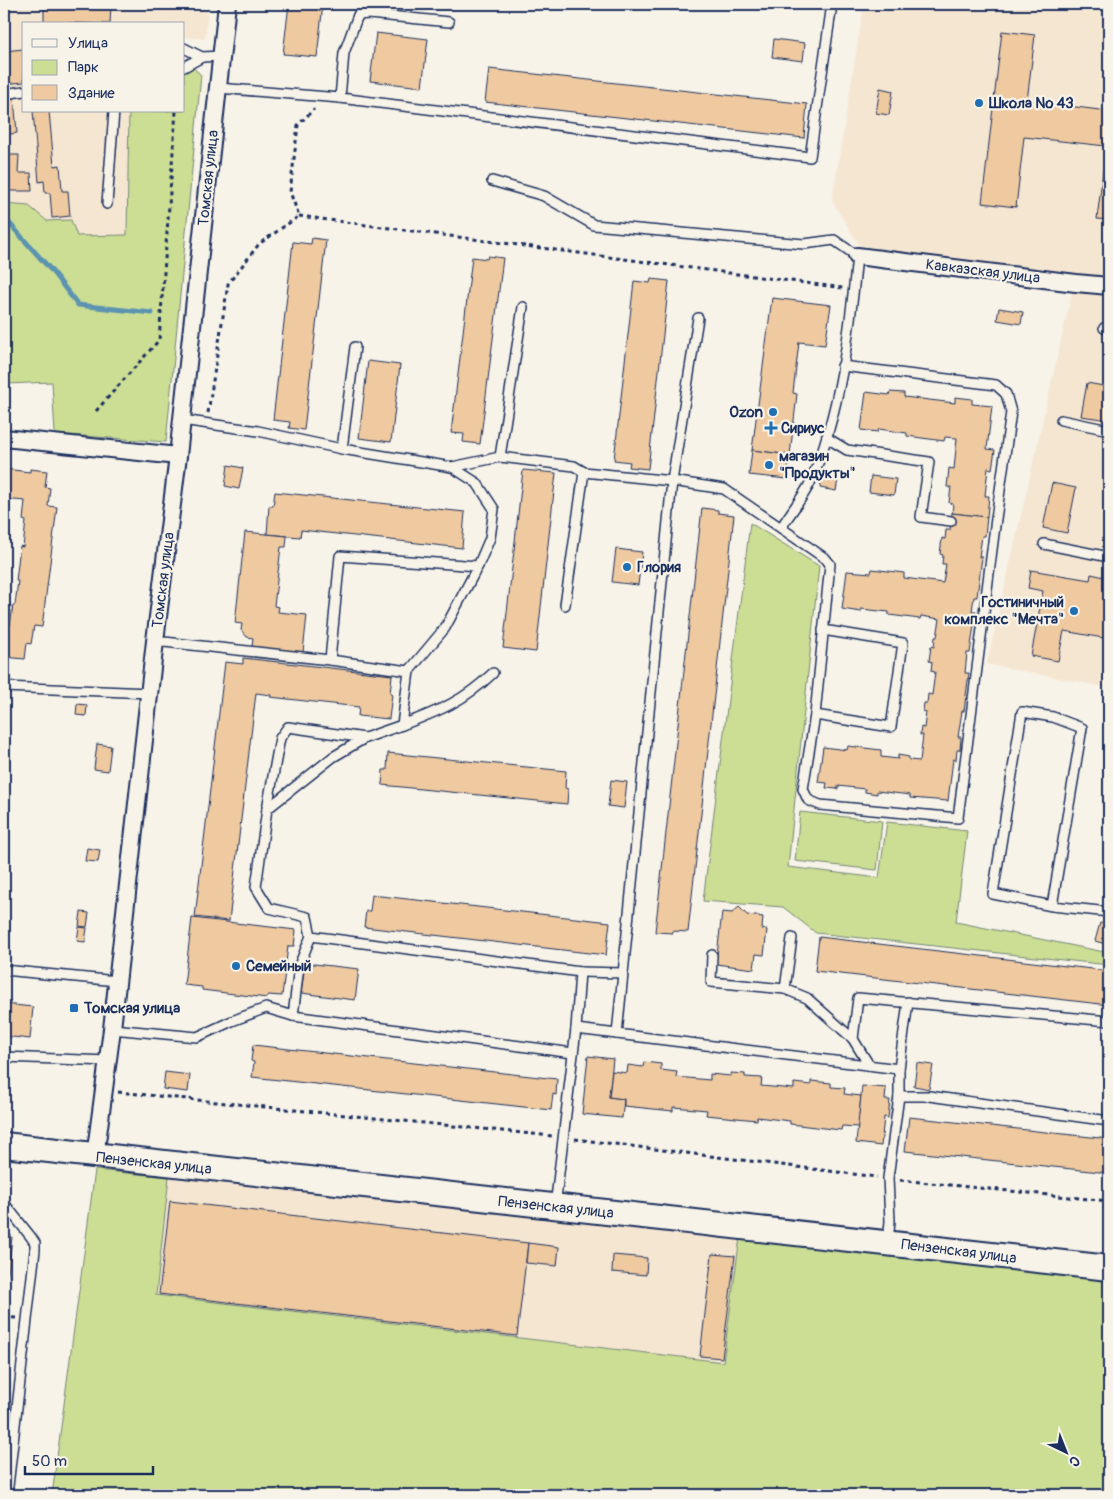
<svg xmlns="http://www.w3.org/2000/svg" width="1113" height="1499" viewBox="0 0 1113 1499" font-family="Pangolin,sans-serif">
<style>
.built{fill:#f5e6d2}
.green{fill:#ccde93;stroke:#748678}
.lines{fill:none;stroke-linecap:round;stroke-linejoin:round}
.stream{stroke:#5c93b0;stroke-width:5}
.building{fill:#efc99f;stroke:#1b2f5e}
.lane-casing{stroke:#1b2f5e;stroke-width:12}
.street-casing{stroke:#1b2f5e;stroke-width:20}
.secondary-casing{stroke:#1b2f5e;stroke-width:28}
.path{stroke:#1b2f5e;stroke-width:3;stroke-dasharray:4 4;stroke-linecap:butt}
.lane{stroke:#f7f3e8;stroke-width:9}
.street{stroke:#f7f3e8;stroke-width:16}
.secondary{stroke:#f7f3e8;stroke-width:24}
.poi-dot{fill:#1f6fb2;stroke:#f7f3e8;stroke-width:2}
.labels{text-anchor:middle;stroke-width:4.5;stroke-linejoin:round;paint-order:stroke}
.poi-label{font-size:15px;font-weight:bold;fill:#1b2f5e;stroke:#f7f3e8;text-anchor:start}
.street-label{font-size:15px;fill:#1b2f5e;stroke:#f7f3e8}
</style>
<rect width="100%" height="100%" fill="#f7f3e8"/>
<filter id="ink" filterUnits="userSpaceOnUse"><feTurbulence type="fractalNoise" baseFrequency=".02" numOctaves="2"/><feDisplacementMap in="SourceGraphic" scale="10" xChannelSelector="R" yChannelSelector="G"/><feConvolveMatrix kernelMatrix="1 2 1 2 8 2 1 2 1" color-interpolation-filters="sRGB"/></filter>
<g filter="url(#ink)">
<!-- built -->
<g class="built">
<path d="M4 4H209L205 39 184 37V24H24V111H129L127 235 77 236 71 221H47L29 206 4 204Z"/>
<path d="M864 4H1109V278L1075 275 860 246 832 201Z"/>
<path d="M1072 292 1109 295V688L987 664Z"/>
<path d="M169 1177 740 1237 724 1362 155 1295Z"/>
</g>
<!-- green -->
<g class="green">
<path d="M184 59 201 75 166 442 55 434 52 382 7 384 4 204 29 206 47 221 71 220 77 236 127 235 129 111H184Z"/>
<path d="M750 523 819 566 788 867 879 878 887 822 967 831 956 922 1109 953V965L816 933 783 907 703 901Z"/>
<path d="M800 812 882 821 877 870 795 861Z"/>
<path d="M95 1170 169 1177 156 1295 723 1362 740 1237 1109 1278V1495H52Z"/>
</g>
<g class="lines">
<!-- stream -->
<path class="stream" d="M4 223 10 224 51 270 78 305 152 313"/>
</g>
<!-- building -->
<g class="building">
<path d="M44 4 86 6V4H111L110 24 44 22Z"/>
<path d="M289 4H323L317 57 283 54Z"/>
<path d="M1002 31 1035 35 1027 101 1108 111 1109 97V220L1097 219 1106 146 1024 137 1016 207 982 203Z"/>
<path d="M376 33 428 39 422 87 370 81Z"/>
<path d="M774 39 805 43 803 61 772 57Z"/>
<path d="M24 49V82L4 84V51Z"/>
<path d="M489 69 807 104 804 138 485 102Z"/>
<path d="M880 88 893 91 889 115 876 113Z"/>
<path d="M14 98 17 133 4 135V99Z"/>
<path d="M33 111H49L54 166 60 165 62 191H68L70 216 52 218 50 193H45L44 181 39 182Z"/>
<path d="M4 155H19L18 173H31L32 191H4Z"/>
<path d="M312 238 326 240 304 430 289 428 290 422 273 420 293 242 311 244Z"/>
<path d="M488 256 503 258 480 444 463 442 464 434 451 433 472 257 487 259Z"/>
<path d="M651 279 669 281 648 469 629 467 630 462 614 460 634 281 650 283Z"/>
<path d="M772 298 831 305 825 345 799 342 793 393 797 394 790 455 752 450Z"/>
<path d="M999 308 1023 312 1021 324 997 320Z"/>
<path d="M368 361 400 365 391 442 359 438Z"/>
<path d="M1087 383 1109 387V420L1081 416Z"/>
<path d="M866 392 889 395 890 392 904 393V397L955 403V397L972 399V404L992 406 987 449 995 450 992 469 988 468 985 496H989L987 517 952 513 953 504 949 503 951 487H947L949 468 954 469 957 438 945 437 944 441 907 436V433L879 429 878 432 861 430Z"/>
<path d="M752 450 790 455 787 479 749 475Z"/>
<path d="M228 465 243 468 239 489 225 486Z"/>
<path d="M4 469 30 472V469L47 471 45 487 50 488 48 506 57 507 42 627 34 626 31 644 27 643 25 659 4 657V626H10L13 605H15L18 581H16L20 546 23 547 26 521 23 520 25 501 4 499Z"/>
<path d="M523 470 556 473 536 652 503 648Z"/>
<path d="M822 472 839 474 836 491 820 488Z"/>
<path d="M871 476 896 479 894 495 869 492Z"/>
<path d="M1052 483 1076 488 1067 533 1043 528Z"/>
<path d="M275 492 465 512 462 548 301 530 300 537 267 534 269 506H273Z"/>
<path d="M702 508 718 510V513L734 515 688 932 673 931V933L655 932Z"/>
<path d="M952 513 987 517 985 536H982L979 557H982L977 597H974L972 611H976L970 653H967L965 673H969L964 711H962L958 737H961L960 750H957L956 760 953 759 948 801 910 798V795L877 791V794L865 792V789L838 786V789L826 788 827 783 818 782 823 747 847 750 848 746 881 750V757L898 759V755L909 757V760L920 761 923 735H920L921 727 924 728 926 712 923 711 924 703H927L928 694 932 695 935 672 931 671 932 662 929 661 931 646 934 647 935 637H937L940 619 921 616 920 619 889 615V612L861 609V612L842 609 847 571 871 573 872 569 904 573V578L943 583 946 564H942L943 555 940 554 942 538 945 539 946 530H950Z"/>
<path d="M245 532 287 536 286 547H281L274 606 279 607 278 612 307 615 303 652 252 647 253 638 247 637 241 630 242 624 235 623Z"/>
<path d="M616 549 642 552 638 585 612 582Z"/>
<path d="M1031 570 1090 580 1091 574 1109 578V639L1064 631 1058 661 1031 656 1043 591 1028 588Z"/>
<path d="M243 658 392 675 390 694H392L389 719 358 716 359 707 270 697 271 695 256 693 229 921 195 917 225 662 243 664Z"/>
<path d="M77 704 87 705 86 716 76 715Z"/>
<path d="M97 744 111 746 108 771 94 769Z"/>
<path d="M388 753 566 771 565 788 568 789 567 804 382 785 383 770H387Z"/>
<path d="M611 780 627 782 624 808 608 806Z"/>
<path d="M1109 822V855L1104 854Z"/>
<path d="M87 848 100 850 98 862 85 861Z"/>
<path d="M372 895 610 922 606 955 364 927 366 911H370Z"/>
<path d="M739 907 747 915 763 917 762 929 767 930 764 955 756 954 754 969 716 964 722 912 732 913Z"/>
<path d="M81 912 89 913 87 927 79 926Z"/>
<path d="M192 918 296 930 294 946H288L282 996 268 995 267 998 202 990V987L184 985Z"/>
<path d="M1100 923 1109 925V945L1095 941Z"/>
<path d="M79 927 87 928 85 942 77 941Z"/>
<path d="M819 937 1109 971V1005L815 971Z"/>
<path d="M305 963 359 969 355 1000 301 993Z"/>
<path d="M4 1004 33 1007 30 1039 4 1036Z"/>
<path d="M253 1045 557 1079 556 1095 553 1094 551 1110 252 1077 254 1062 251 1061Z"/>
<path d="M588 1056 613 1059 609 1097 624 1099 622 1118 582 1114Z"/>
<path d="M644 1062 661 1064V1070L677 1072 676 1077 710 1080V1074L731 1076V1073L745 1074V1077L762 1078 761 1086 794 1089V1083L811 1085V1081L831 1083V1087L845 1088 844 1094 861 1096 858 1127 842 1126 841 1130 790 1124V1121L757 1117V1120L706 1115 707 1110 673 1107V1111L624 1106V1099L609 1097 612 1071 627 1073 628 1065 643 1067Z"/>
<path d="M917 1063 933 1065 929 1089 914 1086Z"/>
<path d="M165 1072 190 1075 188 1092 163 1089Z"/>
<path d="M862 1086 886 1088 885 1100H890L888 1118 884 1117 881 1146 856 1143Z"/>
<path d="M909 1117 1109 1139V1173L905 1151Z"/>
<path d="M170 1201 528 1243 517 1336 159 1294Z"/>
<path d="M4 1226 12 1237 4 1310Z"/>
<path d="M528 1243 559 1247 557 1266 526 1263Z"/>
<path d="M712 1254 735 1256 722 1358 700 1356Z"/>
<path d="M613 1255 647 1258 646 1275 612 1272Z"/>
</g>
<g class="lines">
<defs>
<g id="lane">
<path d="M184 48 202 57 221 56"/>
<path d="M184 67 202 57"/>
<path d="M218 88 340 98 810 157 832 4"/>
<path d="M4 94 24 91"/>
<path d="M340 98 344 53 358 15 369 14 449 22"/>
<path d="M492 181 544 196 594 225 804 244 834 240 857 256C850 329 840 415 810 483 802 499 790 513 781 528L826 559 830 564 815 715 803 789 808 800 820 805 958 818 995 526 1011 412 1006 394 996 385 842 366"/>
<path d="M107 204 114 111"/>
<path d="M1104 328 1109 329"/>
<path d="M182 420 258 431 342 449 452 467 500 457 523 307"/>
<path d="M1061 420 1109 430"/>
<path d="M827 438 847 450 929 462 921 517 951 521"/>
<path d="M342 449 355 347"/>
<path d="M500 457 574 466 584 472 672 481 698 318"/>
<path d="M452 467 477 483 494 509 490 538 478 566"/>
<path d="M1044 544 1109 557"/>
<path d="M565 605 584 472"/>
<path d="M330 660 340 556 478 566 445 628 409 671"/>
<path d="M4 687 150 693"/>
<path d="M815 715 891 727 903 643 823 630"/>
<path d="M402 725C439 711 464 701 493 673"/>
<path d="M267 809 280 738 288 727 365 738"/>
<path d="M1052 906 1082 728 1053 717 1022 712 993 894 1052 906 1109 912"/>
<path d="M311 936 580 972 576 1029"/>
<path d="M712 955 711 982 785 989 807 998 853 1039 869 1065"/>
<path d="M4 970 117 981"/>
<path d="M580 972 623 973"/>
<path d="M785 989 792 938"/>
<path d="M293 1016 573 1053"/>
<path d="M112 1029 197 1037 232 1021 266 1008 293 1016 299 966 311 936 307 917 269 908 256 887 267 809 333 757 365 738 402 725 409 671 330 660 155 641"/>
<path d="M617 1034 899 1069"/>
<path d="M853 1039 858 998 1109 1021"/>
<path d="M4 1057 108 1061"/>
<path d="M899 1096H929L1109 1121"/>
<path d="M4 1203 31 1237 35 1243V1250L7 1495"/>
<path d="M555 1207 576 1029 617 1034 672 481 724 489 781 528"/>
<path d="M888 1242 890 1221 888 1178 899 1096V1069L908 1002"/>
</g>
<g id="street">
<path d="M857 256 1076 283 1109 286"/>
<path d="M4 438 178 456"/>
<path d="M95 1157 112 1029 155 641 178 456 227 4"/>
</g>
<path id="secondary" d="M4 1145 1109 1268"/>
</defs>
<!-- lane casing -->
<use href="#lane" class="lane-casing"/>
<!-- street casing -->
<use href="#street" class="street-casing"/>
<!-- secondary casing -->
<use href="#secondary" class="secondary-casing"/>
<!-- path -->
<g class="path">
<path d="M299 216 843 288"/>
<path d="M96 411 159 340 176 111"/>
<path d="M208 413 228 284 259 244 299 216 290 192 298 125 314 109"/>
<path d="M118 1092 552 1136"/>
<path d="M575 1139 877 1177"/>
<path d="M900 1180 1109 1201"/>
<path d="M4 1317 16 1318"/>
</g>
<!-- lane -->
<use href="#lane" class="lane"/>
<!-- street -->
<use href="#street" class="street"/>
<!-- secondary -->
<use href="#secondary" class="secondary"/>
</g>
</g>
<!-- markers -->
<g class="poi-dot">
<circle cx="979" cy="103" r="5"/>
<circle cx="773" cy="412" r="5"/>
<path d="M768.5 420.5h5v5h5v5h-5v5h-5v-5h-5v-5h5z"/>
<circle cx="769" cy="465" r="5"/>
<circle cx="627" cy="567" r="5"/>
<circle cx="1074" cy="611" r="5"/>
<circle cx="236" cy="966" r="5"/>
<rect x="69" y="1003" width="10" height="10" rx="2.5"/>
</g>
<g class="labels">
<!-- poi labels -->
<g class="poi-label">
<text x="989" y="108">Школа № 43</text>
<text x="763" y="417" text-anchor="end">Ozon</text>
<text x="781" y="433">Сириус</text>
<text x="779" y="461">магазин<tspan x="779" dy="17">"Продукты"</tspan></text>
<text x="637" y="572">Глория</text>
<text x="1064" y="607" text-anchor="end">Гостиничный<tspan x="1064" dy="17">комплекс "Мечта"</tspan></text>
<text x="246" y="971">Семейный</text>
<text x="84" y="1013">Томская улица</text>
</g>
<!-- street labels -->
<g class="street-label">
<text transform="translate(208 178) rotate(-84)" y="5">Томская улица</text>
<text transform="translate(983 271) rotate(7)" y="5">Кавказская улица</text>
<text transform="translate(163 580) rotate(-83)" y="5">Томская улица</text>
<text transform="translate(154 1163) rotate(6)" y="5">Пензенская улица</text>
<text transform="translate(556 1207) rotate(6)" y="5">Пензенская улица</text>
<text transform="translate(959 1251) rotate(7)" y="5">Пензенская улица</text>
</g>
</g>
<!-- margin -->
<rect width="1113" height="1499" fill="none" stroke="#f7f3e8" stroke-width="20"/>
<rect x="10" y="10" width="1093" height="1479" fill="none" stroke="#1b2f5e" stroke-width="2" filter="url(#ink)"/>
<!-- legend -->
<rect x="22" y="22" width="162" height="90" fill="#f7f3e8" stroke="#9fa5b1"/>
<rect x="32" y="39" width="25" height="8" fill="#f7f3e8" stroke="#9fa5b1"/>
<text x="68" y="48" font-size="15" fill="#1b2f5e">Улица</text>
<rect x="32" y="60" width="25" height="15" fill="#ccde93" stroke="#9fa5b1"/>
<text x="68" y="72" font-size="15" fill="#1b2f5e">Парк</text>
<rect x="32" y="85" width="25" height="15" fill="#efc99f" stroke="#9fa5b1"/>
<text x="68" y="98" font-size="15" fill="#1b2f5e">Здание</text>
<!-- north arrow -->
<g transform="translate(1066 1452) rotate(137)" stroke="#f7f3e8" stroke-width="4" paint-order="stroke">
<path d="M0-4L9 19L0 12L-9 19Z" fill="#1b2f5e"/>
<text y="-8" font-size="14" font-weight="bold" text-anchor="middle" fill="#1b2f5e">С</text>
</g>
<!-- scale -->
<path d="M25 1466v8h128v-8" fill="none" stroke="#1b2f5e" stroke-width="2.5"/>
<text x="32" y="1466" font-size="15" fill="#1b2f5e" stroke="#f7f3e8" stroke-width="4" paint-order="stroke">50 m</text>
</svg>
